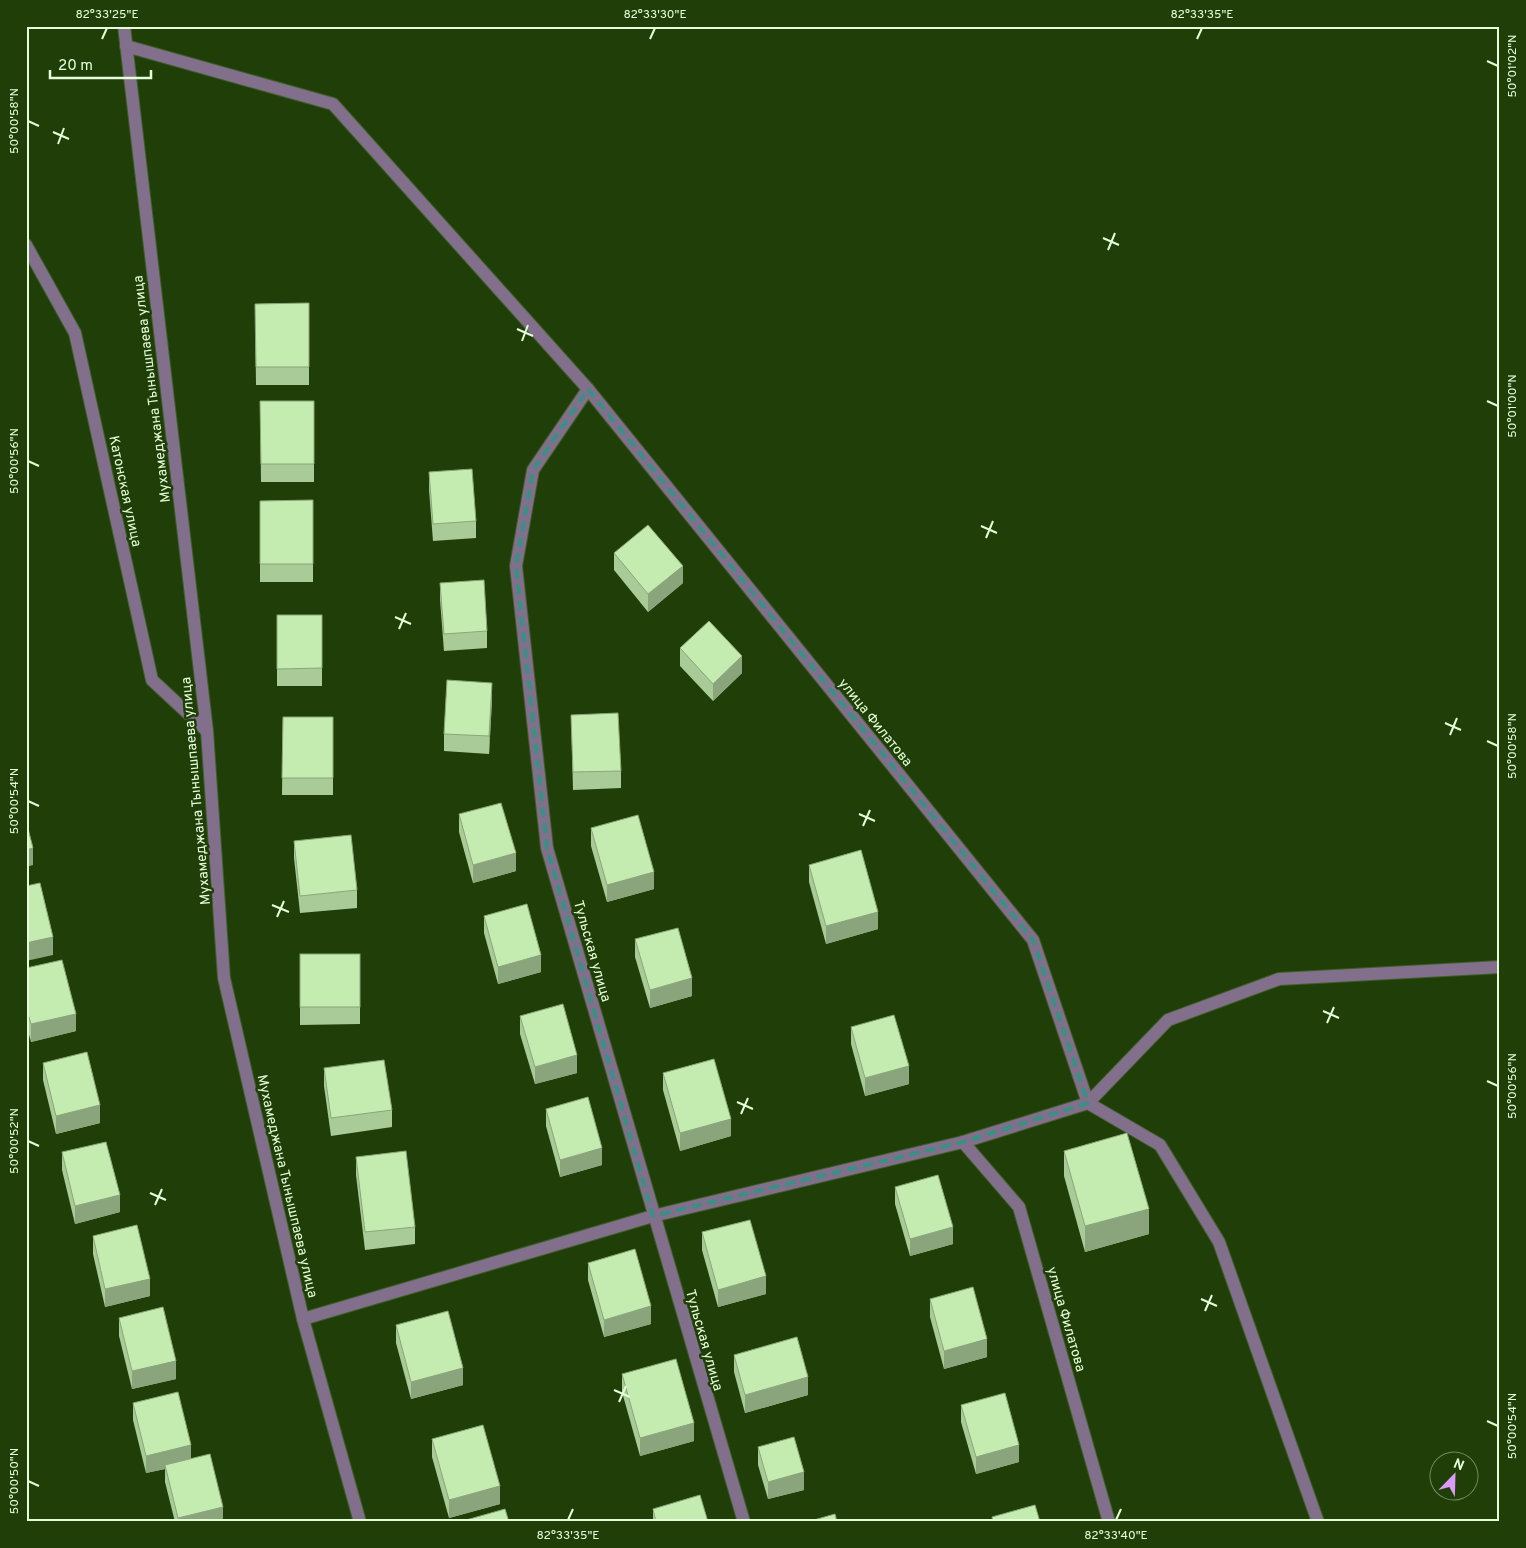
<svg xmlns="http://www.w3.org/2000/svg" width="1526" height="1548" viewBox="0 0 1526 1548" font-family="Overpass,sans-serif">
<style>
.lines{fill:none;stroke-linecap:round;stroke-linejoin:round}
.minor-casing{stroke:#405e29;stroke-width:14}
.minor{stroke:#826f8c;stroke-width:12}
.wall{fill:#a9cb97}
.shaded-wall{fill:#8aa57b}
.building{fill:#c5ecb0;stroke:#8aa57b}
.marked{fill:none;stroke:#3a9183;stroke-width:4;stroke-dasharray:10 6;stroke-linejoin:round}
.ticks{fill:none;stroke:#e5fed9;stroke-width:2}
.labels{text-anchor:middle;stroke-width:5;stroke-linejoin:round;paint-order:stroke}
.street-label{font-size:14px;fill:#e5fed9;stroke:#203f08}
.neatline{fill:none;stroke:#e5fed9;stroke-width:2}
.ticks-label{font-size:12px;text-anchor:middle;fill:#e5fed9}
</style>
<rect width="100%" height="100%" fill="#203f08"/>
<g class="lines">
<defs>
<g id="minor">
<path d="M124 26 207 731 224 978 303 1319 360 1522"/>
<path d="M126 46 333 104 588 389 1033 940 1088 1103 1168 1020 1279 979 1500 967"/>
<path d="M26 245 75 333 152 680 207 731"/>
<path d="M588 389 533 470 516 566 547 848 744 1522"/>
<path d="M963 1142 1019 1207 1109 1522"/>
<path d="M303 1319 653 1216 963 1142 1088 1103 1160 1145 1219 1242 1318 1522"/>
</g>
</defs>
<!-- minor casing -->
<use href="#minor" class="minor-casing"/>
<!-- minor -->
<use href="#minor" class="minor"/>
</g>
<!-- wall -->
<g class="wall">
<path d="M309 303V385H256L255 304Z"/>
<path d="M260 401H314V482H261Z"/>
<path d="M429 472 476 521V538L433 541 429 490Z"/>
<path d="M313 500V582H260V501Z"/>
<path d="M614 553 683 583 648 612 614 570Z"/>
<path d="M440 583 487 631V648L444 651 440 600Z"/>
<rect x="277" y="615" width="45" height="71"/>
<path d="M680 648 742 673 713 701 680 666Z"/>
<path d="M492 700 489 754 444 751V734Z"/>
<path d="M571 715 621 771V788L573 790Z"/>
<path d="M283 717H333V795H282Z"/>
<path d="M459 814 516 871 473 883 459 832Z"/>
<path d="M591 828 654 889 607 902 591 846Z"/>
<path d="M294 841 357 890V908L300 913 294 858Z"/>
<path d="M809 865 878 929 826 944 809 882Z"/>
<path d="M484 916 541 972 498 984 484 933Z"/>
<path d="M635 939 692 996 650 1008 635 957Z"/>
<path d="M300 954H360V1024L300 1025Z"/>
<path d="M26 968 76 1031 31 1042 26 1024Z"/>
<path d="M520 1016 577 1073 535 1084 520 1034Z"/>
<path d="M851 1027 909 1084 865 1096 851 1044Z"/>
<path d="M43 1063 100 1123 56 1134 43 1080Z"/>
<path d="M324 1068 392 1110V1127L331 1136 324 1086Z"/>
<path d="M663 1073 731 1136 680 1151 663 1090Z"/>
<path d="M546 1109 602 1165 560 1177 546 1126Z"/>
<path d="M1064 1151 1149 1234 1085 1252 1064 1176Z"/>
<path d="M62 1152 120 1212 75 1224 62 1170Z"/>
<path d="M356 1157 415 1227V1244L365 1250 356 1175Z"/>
<path d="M895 1187 953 1244 910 1256 895 1204Z"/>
<path d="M702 1232 766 1294 718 1307 702 1250Z"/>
<path d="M93 1236 150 1296 105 1307 93 1254Z"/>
<path d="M588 1263 651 1324 604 1337 588 1280Z"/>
<path d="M930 1299 987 1357 944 1369 930 1317Z"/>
<path d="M119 1318 176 1379 132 1389 119 1336Z"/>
<path d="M396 1325 463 1385 411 1399 396 1343Z"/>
<path d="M734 1355 808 1395 745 1413 734 1372Z"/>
<path d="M622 1374 694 1441 640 1456 622 1392Z"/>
<path d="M133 1403 191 1459 223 1522H175L165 1482V1469L146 1473 133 1420Z"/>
<path d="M961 1405 1019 1462 976 1474 961 1422Z"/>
<path d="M432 1439 500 1504 449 1518 432 1457Z"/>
<path d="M758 1447 804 1490 768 1499 758 1465Z"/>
<path d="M653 1509 708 1522H653Z"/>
</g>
<!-- shaded-wall -->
<g class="shaded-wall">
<path d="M683 566V583L648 612V594Z"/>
<path d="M742 656V673L713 701V684Z"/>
<path d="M492 683V700L489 754V736Z"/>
<path d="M33 848V865L26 867V850Z"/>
<path d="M516 853V871L473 883V865Z"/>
<path d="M654 872V889L607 902V885Z"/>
<path d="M878 912V929L826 944V926Z"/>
<path d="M53 937V955L26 961V943Z"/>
<path d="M541 955V972L498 984V967Z"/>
<path d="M692 978V996L650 1008V990Z"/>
<path d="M76 1014V1031L31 1042V1024Z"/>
<path d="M577 1055V1073L535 1084V1067Z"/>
<path d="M909 1066V1084L865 1096V1078Z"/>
<path d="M100 1105V1123L56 1134V1116Z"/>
<path d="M731 1119V1136L680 1151V1133Z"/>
<path d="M602 1148V1165L560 1177V1160Z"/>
<path d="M120 1195V1212L75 1224V1206Z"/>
<path d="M1149 1209V1234L1085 1252V1226Z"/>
<path d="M953 1227V1244L910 1256V1239Z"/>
<path d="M766 1276V1294L718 1307V1290Z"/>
<path d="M150 1279V1296L105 1307V1289Z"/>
<path d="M651 1306V1324L604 1337V1320Z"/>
<path d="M987 1339V1357L944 1369V1351Z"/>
<path d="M176 1361V1379L132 1389V1371Z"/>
<path d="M463 1368V1385L411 1399V1382Z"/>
<path d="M808 1377V1395L745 1413V1395Z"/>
<path d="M694 1423V1441L640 1456V1438Z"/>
<path d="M191 1445V1462L165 1465V1469L146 1473V1456Z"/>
<path d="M1019 1445V1462L976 1474V1457Z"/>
<path d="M804 1472V1490L768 1499V1482Z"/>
<path d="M500 1486V1504L449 1518V1500Z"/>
<path d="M223 1507V1522H178V1518Z"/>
</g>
<!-- building -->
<g class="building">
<path d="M309 303V367H256L255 304Z"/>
<path d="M260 401H314V464H261Z"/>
<path d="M472 469 476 521 433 524 429 472Z"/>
<path d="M313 500V564H260V501Z"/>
<path d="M648 525 683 566 648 594 614 553Z"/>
<path d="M484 580 487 631 444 634 440 583Z"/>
<path d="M277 615H322V668L277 669Z"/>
<path d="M709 621 742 656 713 684 680 648Z"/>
<path d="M447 680 492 683 489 736 444 734Z"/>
<path d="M618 713 621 771 573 772 571 715Z"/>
<path d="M283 717H333V778H282Z"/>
<path d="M501 803 516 853 473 865 459 814Z"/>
<path d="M638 815 654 872 607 885 591 828Z"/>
<path d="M26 821 33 848 26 850Z"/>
<path d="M351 835 357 890 300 896 294 841Z"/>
<path d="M861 850 878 912 826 926 809 865Z"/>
<path d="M40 883 53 937 26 943V886Z"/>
<path d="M527 904 541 955 498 967 484 916Z"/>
<path d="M678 928 692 978 650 990 635 939Z"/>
<rect x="300" y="954" width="60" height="53"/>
<path d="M62 960 76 1014 31 1024 26 1007V968Z"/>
<path d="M563 1004 577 1055 535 1067 520 1016Z"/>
<path d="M894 1015 909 1066 865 1078 851 1027Z"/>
<path d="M87 1052 100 1105 56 1116 43 1063Z"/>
<path d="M714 1059 731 1119 680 1133 663 1073Z"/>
<path d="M384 1060 392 1110 331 1118 324 1068Z"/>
<path d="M588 1097 602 1148 560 1160 546 1109Z"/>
<path d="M1127 1133 1149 1209 1085 1226 1064 1151Z"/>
<path d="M106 1142 120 1195 75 1206 62 1152Z"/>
<path d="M406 1151 415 1227 365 1232 356 1157Z"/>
<path d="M938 1175 953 1227 910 1239 895 1187Z"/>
<path d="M750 1220 766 1276 718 1290 702 1232Z"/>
<path d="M137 1225 150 1279 105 1289 93 1236Z"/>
<path d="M635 1249 651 1306 604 1320 588 1263Z"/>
<path d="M973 1287 987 1339 944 1351 930 1299Z"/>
<path d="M163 1307 176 1361 132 1371 119 1318Z"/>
<path d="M448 1311 463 1368 411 1382 396 1325Z"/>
<path d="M797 1337 808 1377 745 1395 734 1355Z"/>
<path d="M676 1359 694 1423 640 1438 622 1374Z"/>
<path d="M178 1392 191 1445 146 1456 133 1403Z"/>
<path d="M1005 1393 1019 1445 976 1457 961 1405Z"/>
<path d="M483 1425 500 1486 449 1500 432 1439Z"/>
<path d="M794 1437 804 1472 768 1482 758 1447Z"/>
<path d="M210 1454 223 1507 178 1518 165 1465Z"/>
<path d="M700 1495 708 1522H656L653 1509Z"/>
<path d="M1035 1505 1040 1522H993L992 1517Z"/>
<path d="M505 1509 509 1522H459Z"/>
<path d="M835 1514 837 1522H807Z"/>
</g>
<!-- marked area -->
<path class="marked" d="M588 389 1033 940 1088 1103 963 1142 653 1216 547 848 516 566 533 470Z"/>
<!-- ticks -->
<path class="ticks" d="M102 39 107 28M650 39 655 28M1197 39 1202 28M1487 61 1498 66M28 121 39 126M53 132 69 139M58 144 64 128M1103 238 1119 245M1108 250 1115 233M517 329 533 336M522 341 528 325M1487 401 1498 406M28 461 39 466M981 526 997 533M986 538 993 521M395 617 411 624M399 629 406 613M1445 723 1461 730M1450 735 1457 718M1487 741 1498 746M28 801 39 806M859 814 875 821M863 826 870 810M272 905 289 912M277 917 284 901M1323 1011 1339 1018M1327 1023 1334 1007M1487 1081 1498 1086M737 1102 753 1109M741 1114 748 1098M28 1141 39 1146M150 1193 166 1200M155 1205 162 1189M1201 1299 1217 1306M1205 1311 1212 1295M614 1390 630 1397M619 1402 626 1386M1487 1421 1498 1426M28 1481 39 1486M568 1520 573 1509M1116 1520 1121 1509"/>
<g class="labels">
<!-- street labels -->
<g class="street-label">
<text transform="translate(151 389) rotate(-97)" y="5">Мухамеджана Тынышпаева улица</text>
<text transform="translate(126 491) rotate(78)" y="5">Катонская улица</text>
<text transform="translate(876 722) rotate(51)" y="5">улица Филатова</text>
<text transform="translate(195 791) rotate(-95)" y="5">Мухамеджана Тынышпаева улица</text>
<text transform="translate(593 951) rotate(74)" y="5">Тульская улица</text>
<text transform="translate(288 1186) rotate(77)" y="5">Мухамеджана Тынышпаева улица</text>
<text transform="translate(1067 1319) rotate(74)" y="5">улица Филатова</text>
<text transform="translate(705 1340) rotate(74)" y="5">Тульская улица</text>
</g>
</g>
<!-- border -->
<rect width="1526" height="1548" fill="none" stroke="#203f08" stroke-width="55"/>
<!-- north arrow -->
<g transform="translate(1454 1476) rotate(23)"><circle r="24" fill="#203f08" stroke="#6f8b5c"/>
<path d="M0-4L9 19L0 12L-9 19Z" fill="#da9af6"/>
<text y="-8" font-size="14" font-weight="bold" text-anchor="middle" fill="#e5fed9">N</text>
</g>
<!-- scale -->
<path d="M50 70v8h101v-8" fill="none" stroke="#e5fed9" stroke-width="2.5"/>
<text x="58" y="70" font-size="15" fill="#e5fed9" stroke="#203f08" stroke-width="4" paint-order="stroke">20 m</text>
<rect x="28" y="28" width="1470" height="1492" class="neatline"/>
<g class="ticks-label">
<text x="107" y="18">82°33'25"E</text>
<text x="655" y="18">82°33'30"E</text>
<text x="1202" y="18">82°33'35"E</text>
<text transform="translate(1512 66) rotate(-90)" y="4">50°01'02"N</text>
<text transform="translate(14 121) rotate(-90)" y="4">50°00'58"N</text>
<text transform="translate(1512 406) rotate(-90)" y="4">50°01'00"N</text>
<text transform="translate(14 461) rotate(-90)" y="4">50°00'56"N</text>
<text transform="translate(1512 746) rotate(-90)" y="4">50°00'58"N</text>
<text transform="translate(14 801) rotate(-90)" y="4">50°00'54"N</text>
<text transform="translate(1512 1086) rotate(-90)" y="4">50°00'56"N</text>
<text transform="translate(14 1141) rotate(-90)" y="4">50°00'52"N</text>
<text transform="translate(1512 1426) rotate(-90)" y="4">50°00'54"N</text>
<text transform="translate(14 1481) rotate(-90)" y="4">50°00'50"N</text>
<text x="568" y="1539">82°33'35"E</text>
<text x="1116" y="1539">82°33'40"E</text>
</g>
</svg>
